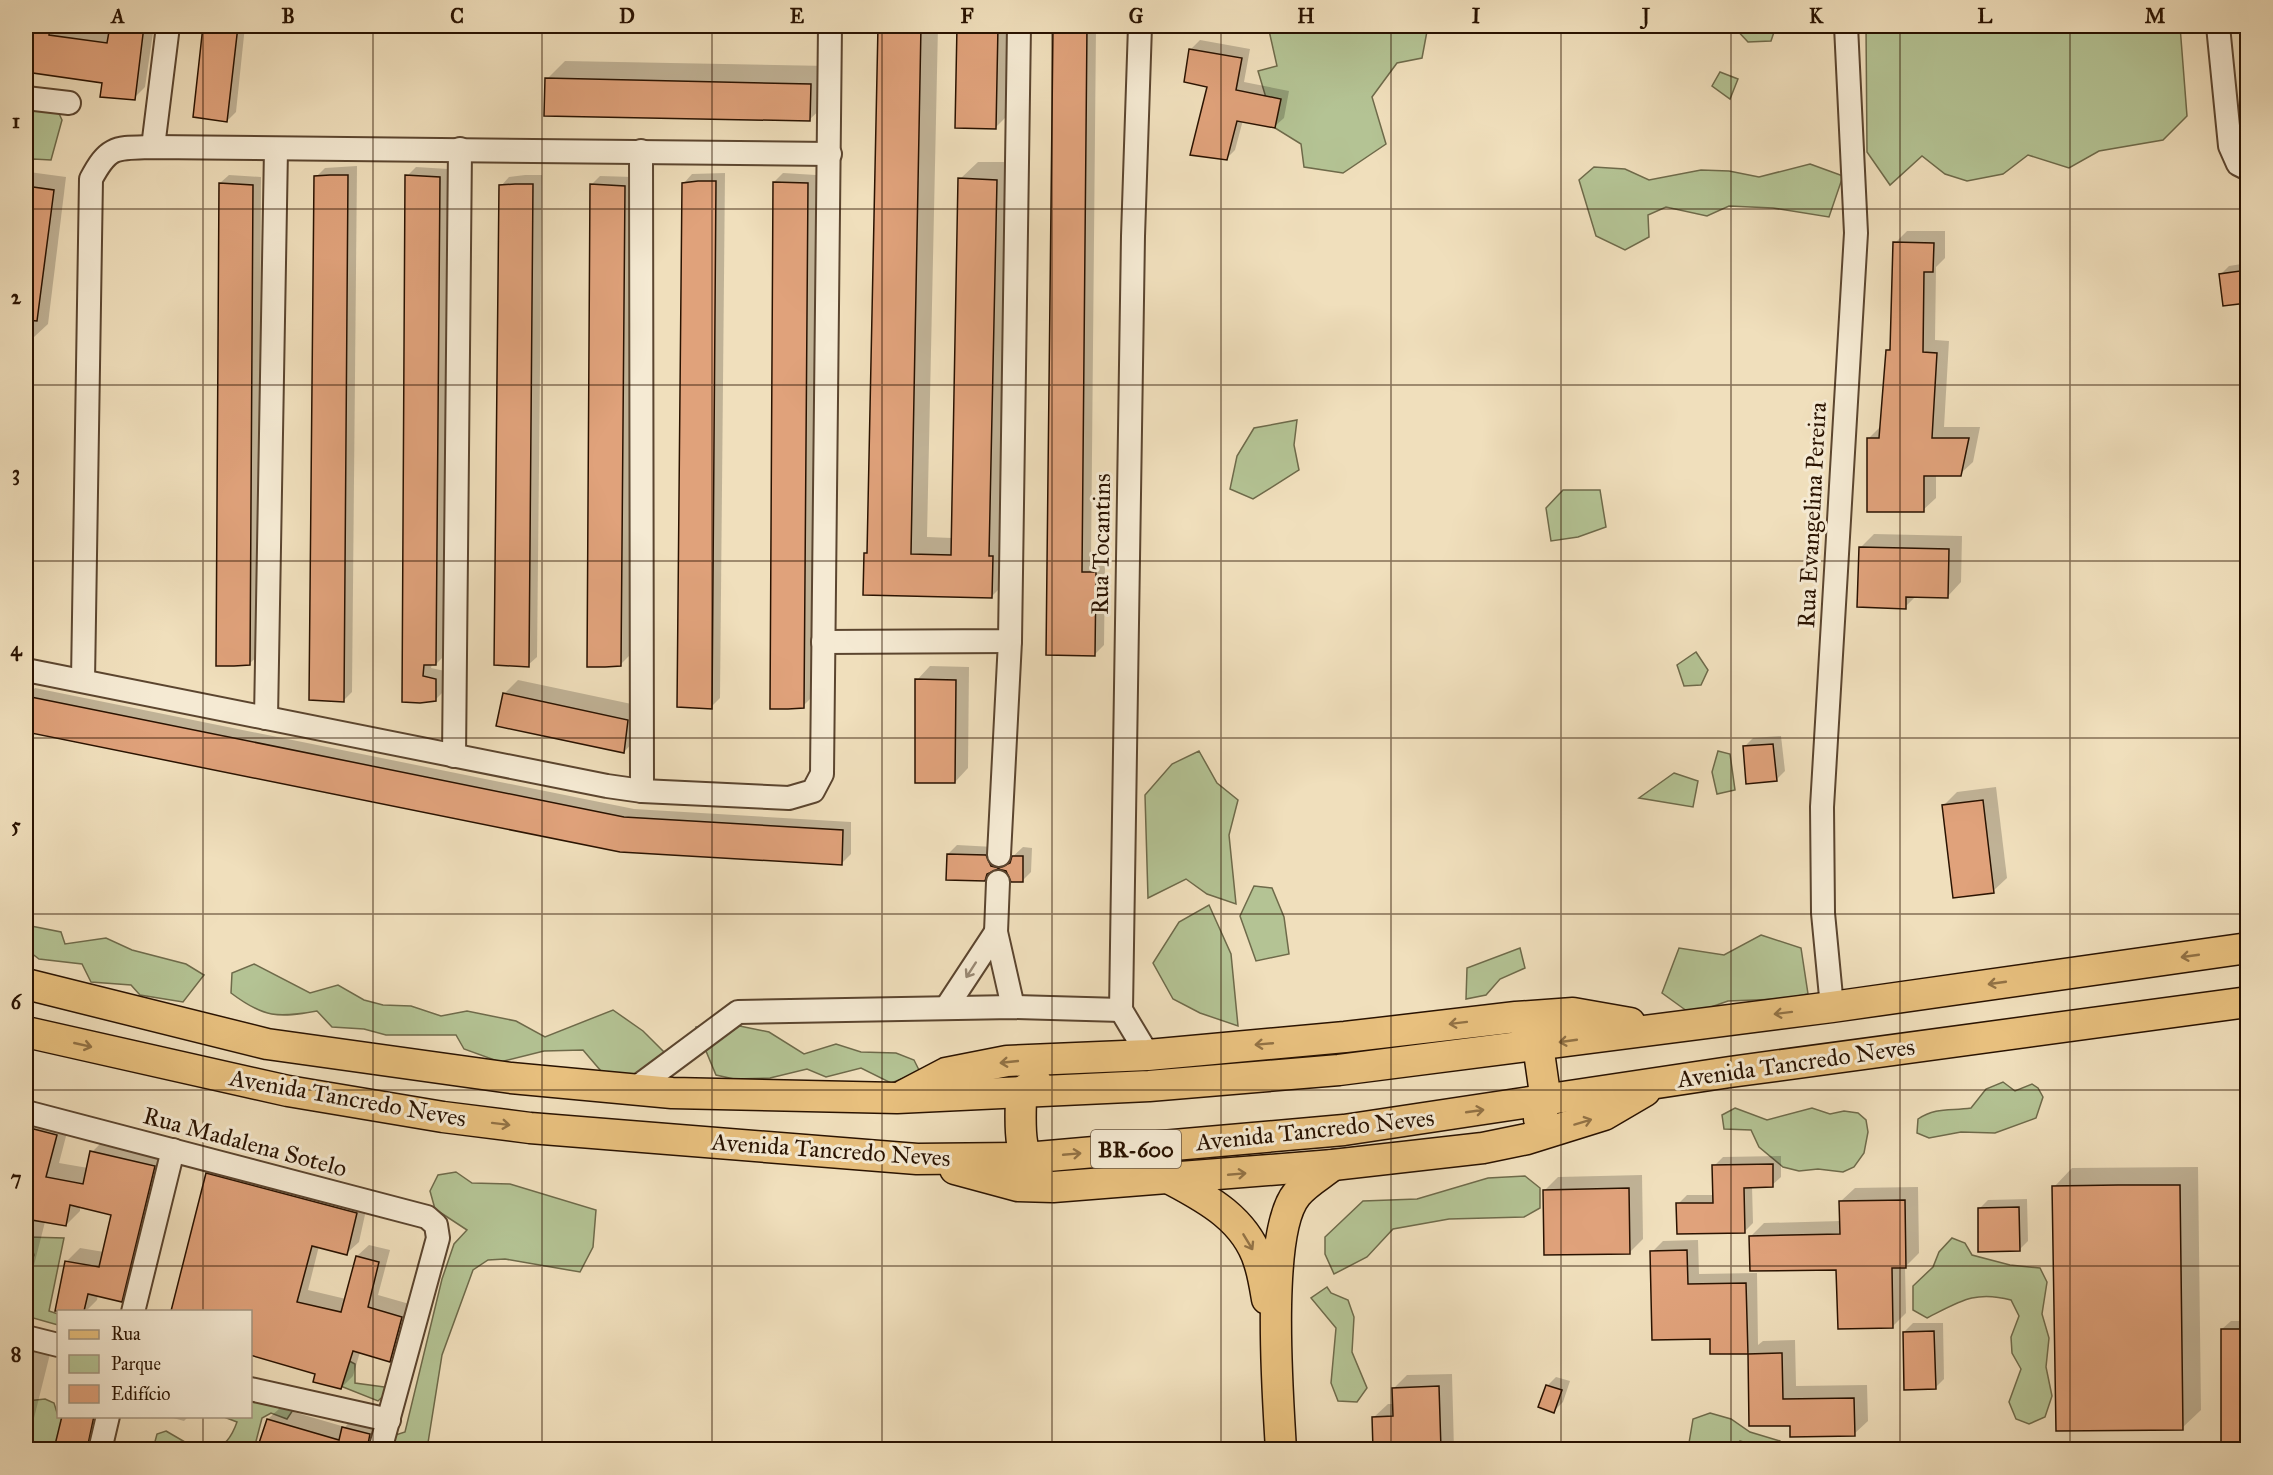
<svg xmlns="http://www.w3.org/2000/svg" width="2273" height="1475" viewBox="0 0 2273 1475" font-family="'IM FELL Great Primer',serif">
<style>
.green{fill:#b4c394;stroke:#6e6a4a;stroke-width:1.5}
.shadow{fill:#0003}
.building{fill:#e0a27b;stroke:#291200;stroke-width:1.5}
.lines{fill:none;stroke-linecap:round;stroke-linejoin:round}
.minor-casing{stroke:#5b452f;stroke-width:26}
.major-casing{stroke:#291200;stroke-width:33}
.minor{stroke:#f5ead3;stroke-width:22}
.major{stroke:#e8c07e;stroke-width:30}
.oneway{stroke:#927245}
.oneway2{stroke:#998974}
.grid{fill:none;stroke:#291200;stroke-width:1.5;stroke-opacity:0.55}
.labels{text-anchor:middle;stroke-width:6;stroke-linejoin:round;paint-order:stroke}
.shield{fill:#f5ead3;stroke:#66533f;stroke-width:1.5}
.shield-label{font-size:22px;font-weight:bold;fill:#291200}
.street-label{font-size:24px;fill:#291200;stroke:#f5ead3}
.neatline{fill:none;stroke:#291200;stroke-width:2}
.grid-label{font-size:20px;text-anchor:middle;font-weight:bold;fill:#291200}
</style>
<rect width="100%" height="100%" fill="#f0dfbc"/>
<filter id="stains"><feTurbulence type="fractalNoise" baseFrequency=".00333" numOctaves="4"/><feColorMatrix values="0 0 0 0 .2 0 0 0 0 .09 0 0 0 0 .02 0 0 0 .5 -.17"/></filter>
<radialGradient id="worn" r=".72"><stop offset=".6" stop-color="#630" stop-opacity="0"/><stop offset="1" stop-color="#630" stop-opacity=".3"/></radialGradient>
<!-- green -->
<g class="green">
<path d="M1268 26H1428L1422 58 1397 63 1372 97 1386 144 1343 173 1304 167 1301 144 1275 128 1258 71 1277 66Z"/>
<path d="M1733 26H1761L1775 29 1771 41 1748 42Z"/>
<path d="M1866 26H2180L2187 116 2163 140 2099 151 2069 168 2028 155 2003 174 1967 181 1945 174 1922 156 1890 185 1867 152Z"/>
<path d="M1720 72 1738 79 1730 99 1712 86Z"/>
<path d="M26 106 56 107 62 120 51 160 33 159 26 162Z"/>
<path d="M1810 164 1843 176 1829 217 1773 208 1729 206 1707 216 1666 207 1648 215 1649 237 1625 250 1596 236 1579 180 1594 167 1625 169 1649 180 1701 170 1729 171 1759 177Z"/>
<path d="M1297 420 1294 445 1299 470 1253 499 1230 489 1237 456 1254 428Z"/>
<path d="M1563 490H1600L1606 527 1578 537 1551 541 1546 508Z"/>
<path d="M1696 652 1708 670 1701 685 1684 686 1677 665Z"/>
<path d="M1199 751 1217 783 1238 800 1229 835 1236 904 1207 894 1186 879 1148 898 1145 795 1172 764Z"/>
<path d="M1718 751 1730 754 1735 790 1717 794 1712 772Z"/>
<path d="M1674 773 1698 781 1693 807 1639 798Z"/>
<path d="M1254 886 1272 888 1284 917 1289 954 1256 961 1240 916Z"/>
<path d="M1209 905 1231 954 1238 1026 1200 1013 1173 999 1153 963 1179 922Z"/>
<path d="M26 925 61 932 65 944 106 938 132 950 186 964 204 975 183 1002 140 995 131 985 91 982 82 964 39 959 26 949Z"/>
<path d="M1761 935 1801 948 1808 994 1782 999 1728 1001 1691 1014 1662 993 1679 948 1724 955Z"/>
<path d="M1520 948 1525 968 1500 979 1486 995 1466 999 1467 968Z"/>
<path d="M254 964 310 993 338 985 364 1000 383 1005 411 1006 441 1016 467 1011 516 1021 545 1037 613 1010 643 1031 668 1056 634 1081 601 1071 583 1050 544 1051 500 1062 464 1049 456 1035H386L364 1029 332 1027 317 1011C278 1018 264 1018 231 993L232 973Z"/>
<path d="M725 1023 769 1032 804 1054 836 1044 861 1052 896 1053 914 1060 920 1072 891 1083 861 1068 826 1077 807 1069 770 1078 734 1079 716 1075 696 1027Z"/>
<path d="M2003 1082 2015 1091 2032 1084 2038 1088 2043 1097 2036 1118 1995 1133 1961 1132 1929 1138 1917 1133 1918 1119C1936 1107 1950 1111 1971 1108L1986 1089Z"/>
<path d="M1735 1108 1767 1120 1812 1108 1830 1114 1844 1111 1858 1113 1866 1120 1868 1132 1864 1153 1854 1167 1843 1172 1818 1169 1799 1171 1783 1167 1759 1147 1751 1130 1724 1129 1722 1115Z"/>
<path d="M456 1172 472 1183 510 1184 596 1210 593 1247 580 1272 505 1259 488 1260 473 1270 442 1355 427 1449H373L368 1444 405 1432 442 1279 454 1244 467 1230 435 1209 430 1191 438 1175Z"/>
<path d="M1525 1176 1540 1188V1208L1524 1217 1449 1219 1393 1229 1367 1257 1334 1274 1325 1254V1237L1363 1201 1417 1199 1488 1178Z"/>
<path d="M28 1237 64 1238 49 1311 58 1314V1325L26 1316V1277L34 1255Z"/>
<path d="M1952 1238 1965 1243 1972 1255 2010 1265 2040 1268 2047 1282 2042 1314 2049 1338 2046 1367 2052 1396 2045 1417 2029 1424 2016 1419 2009 1402 2021 1369 2012 1353 2011 1337 2019 1316 2011 1300C1974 1290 1959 1302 1927 1318L1913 1310V1286L1933 1267 1939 1252Z"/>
<path d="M1327 1287 1331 1293 1348 1300 1354 1317 1352 1352 1367 1388 1357 1402 1338 1401 1331 1383 1336 1328 1311 1298Z"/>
<path d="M338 1355 355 1364V1383L392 1388 378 1401 328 1381Z"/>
<path d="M251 1397 293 1410 287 1419 271 1413 262 1418 254 1449 209 1450C225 1448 232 1436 237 1422L224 1417 250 1416Z"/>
<path d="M45 1399 54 1403 58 1416 61 1417 78 1449H26L27 1401Z"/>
<path d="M1710 1413 1731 1419 1750 1432 1780 1441 1784 1449H1757V1446L1740 1441 1738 1449H1688L1693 1419Z"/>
<path d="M166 1431 197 1449H153L157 1434Z"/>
</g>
<!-- shadow -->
<g class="shadow">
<path d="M26 26H154L145 87 134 98 104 82 26 71Z"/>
<path d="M205 26H245L236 112 227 121 195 115Z"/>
<path d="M481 26H804L800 30Z"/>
<path d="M880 26H938L927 537 952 538 960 179 978 162H1014L1009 579 992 596 866 554 869 551Z"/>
<path d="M959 26H1010L1009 114 995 128 957 127Z"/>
<path d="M1054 26H1096L1091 563H1105L1104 645 1094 655 1048 654Z"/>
<path d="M1200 40 1250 49 1244 82 1289 91 1284 118 1275 126 1243 120 1235 150 1226 159 1209 85 1191 49Z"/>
<path d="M565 61 829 66 828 102 809 120 547 79Z"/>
<path d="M357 166 352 692 343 701 316 177 325 168Z"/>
<path d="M416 167 448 169 445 655 436 664H432L431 668 445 671 444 691 435 700 403 701 407 176Z"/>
<path d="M29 172 66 177 48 324 34 337 26 336V175Z"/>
<path d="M725 173 720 698 711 707 684 183 692 174Z"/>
<path d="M783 173 816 175 812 697 803 706 774 182Z"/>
<path d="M229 175 261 177 259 655 250 663 220 183Z"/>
<path d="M525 175H542L537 657 528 665 501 186 509 177Z"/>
<path d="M600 176 633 177 630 655 621 664 591 185Z"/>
<path d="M1907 231H1945V258L1936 267 1935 340 1949 341 1944 427H1980L1973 462 1960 474H1936V498L1923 510 1868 439 1881 426 1887 351 1891 347 1895 243Z"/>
<path d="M2248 263V302L2224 304 2221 274 2229 266Z"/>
<path d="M1874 534 1962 536 1961 582 1948 596 1917 595 1905 607 1860 548Z"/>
<path d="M930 666 969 667 968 768 955 782 917 680Z"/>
<path d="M518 680 641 706 637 738 624 752 504 694Z"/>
<path d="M35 688 634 809 851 822V854L842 863 621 851 26 730V698Z"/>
<path d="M1781 736 1785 771 1776 780 1744 747 1753 738Z"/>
<path d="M1996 787 2007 878 1993 891 1943 806 1957 792Z"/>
<path d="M957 845 994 847 1000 857 1009 860 1023 847 1032 848 1031 872 1022 881 998 867 984 880 948 854Z"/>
<path d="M26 1110 70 1121 59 1163 88 1168 92 1152 106 1138 168 1153 135 1286 121 1300 98 1295 97 1300 85 1312 57 1309 66 1262 80 1248 104 1252 113 1214 80 1206V1211L66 1225 45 1222 31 1277 26 1282Z"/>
<path d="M1781 1156V1177L1772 1185 1752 1186 1753 1223 1744 1232 1678 1204 1687 1195H1714V1166L1723 1157Z"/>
<path d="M219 1162 368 1201 359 1242 347 1253 319 1246 308 1290 346 1299 357 1256 369 1245 390 1250 378 1295 413 1305 401 1348 390 1360 360 1352 353 1376 341 1388 317 1373 250 1312H173L208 1174Z"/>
<path d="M2198 1167 2201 1410 2182 1428 2054 1187 2072 1168Z"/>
<path d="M1642 1175 1643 1239 1630 1252 1544 1191 1558 1177Z"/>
<path d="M1918 1187 1919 1253 1905 1267 1906 1313 1893 1326 1838 1268 1751 1236 1764 1223 1841 1221V1201L1855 1188Z"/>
<path d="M2027 1199 2028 1241 2019 1250 1979 1209 1988 1200Z"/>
<path d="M1698 1240 1699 1274 1757 1273 1758 1345 1763 1341 1795 1340 1796 1386 1867 1385 1868 1421 1854 1434 1791 1424 1751 1425 1749 1352 1711 1353V1337L1652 1252 1663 1241Z"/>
<path d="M2248 1313V1444L2223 1445 2222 1329 2231 1321H2240Z"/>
<path d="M1913 1323H1943L1944 1379 1935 1388 1904 1332Z"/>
<path d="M26 1335 53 1342 26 1450Z"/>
<path d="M1452 1374 1454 1450H1375L1374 1417 1388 1404H1394V1388L1407 1375Z"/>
<path d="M1556 1377 1570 1381 1563 1402 1554 1411 1547 1386Z"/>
<path d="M280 1408 345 1427 355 1416 381 1423 385 1450H258L268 1419Z"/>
<path d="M63 1416H104L103 1450H55Z"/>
<path d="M166 1416H189L184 1421Z"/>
</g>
<!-- building -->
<g class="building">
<path d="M26 26H50L49 35 107 43 110 26H144L135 100 100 97 102 83 26 72Z"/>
<path d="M203 26H238L227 122 193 117Z"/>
<path d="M878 26H921L911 554 951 555 958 178 997 180 989 556H993L992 598 863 595 864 553H867Z"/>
<path d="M957 26H998L996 129 955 128Z"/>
<path d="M1053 26H1087L1082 572H1096L1095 656 1046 655Z"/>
<path d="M1189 49 1242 58 1236 90 1281 99 1275 128 1237 121 1227 160 1190 155 1207 87 1184 82Z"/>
<path d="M545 78 811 84 810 121 544 116Z"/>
<path d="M330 175H348L344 702 309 700 314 176Z"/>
<path d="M405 175 440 177 436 665H424L423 676 436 679V701L420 703 402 702Z"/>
<path d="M698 181H716L712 709 677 707 682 183Z"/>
<path d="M773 182 808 183 804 708 788 709H770Z"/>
<path d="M219 183 253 185 250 665 234 666H216Z"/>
<path d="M515 184H533L529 667 494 665 499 185Z"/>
<path d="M590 184 625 186 621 666 605 667H587Z"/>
<path d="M26 186 54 190 37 321 26 320Z"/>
<path d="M1893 242 1934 243 1933 272H1924L1923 352 1937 353 1932 438H1969L1961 476H1924V512H1867V438H1879L1886 350H1890Z"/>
<path d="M2247 270V303L2223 306 2219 274Z"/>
<path d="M1859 547 1949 549 1948 598 1906 597V609L1857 607Z"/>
<path d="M915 679 956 680 955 783H915Z"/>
<path d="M503 693 628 720 624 753 496 726Z"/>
<path d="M26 696 624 817 843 830 842 865 620 852 26 732Z"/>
<path d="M1773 744 1777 781 1746 784 1743 746Z"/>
<path d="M1983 800 1994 893 1953 898 1942 805Z"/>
<path d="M947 854 986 855 991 866 999 868 1010 863 1012 856H1023V882H1011L1006 871 998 869 987 874 985 881 946 880Z"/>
<path d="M26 1127 57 1135 46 1177 83 1184 90 1151 155 1166 122 1302 88 1294 84 1311H55L65 1261 99 1267 111 1215 70 1205 66 1226 26 1219Z"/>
<path d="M1773 1164V1187L1744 1188 1745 1233 1677 1234 1676 1203H1713L1712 1165Z"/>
<path d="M206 1173 357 1213 347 1255 312 1246 297 1302 341 1312 356 1256 379 1262 368 1307 402 1317 390 1362 353 1351 341 1389 313 1382 315 1374 250 1355V1311H171Z"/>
<path d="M2118 1185H2180L2183 1430 2056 1431 2052 1186Z"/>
<path d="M1629 1188 1630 1254 1544 1255 1543 1190Z"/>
<path d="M1905 1200 1906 1268H1892L1893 1328 1838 1329 1836 1270 1750 1271 1749 1236 1840 1234 1839 1201Z"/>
<path d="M2019 1207 2020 1251 1978 1252V1208Z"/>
<path d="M1687 1250 1688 1284 1746 1283 1748 1354H1710V1339L1652 1340 1650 1251Z"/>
<path d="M2221 1329H2247V1446L2221 1447Z"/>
<path d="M1934 1331 1936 1389 1904 1390 1903 1332Z"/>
<path d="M1782 1353 1783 1399 1854 1398 1855 1436 1790 1437V1426H1749L1748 1354Z"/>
<path d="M1546 1385 1562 1390 1554 1413 1538 1407Z"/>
<path d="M1439 1386 1441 1449H1373L1372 1417 1393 1416 1392 1388Z"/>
<path d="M62 1416H94L87 1449H54Z"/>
<path d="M267 1419 339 1440 342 1427 370 1434 367 1449H257Z"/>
</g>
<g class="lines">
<defs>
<g id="minor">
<path d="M1140 26 1133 236 1121 1010 1148 1055"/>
<path d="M2218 26 2230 146 2238 164 2248 169"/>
<path d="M26 98 69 103"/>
<path d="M153 147 168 26"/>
<path d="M641 151 642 791"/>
<path d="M823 642 1010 641 1019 26"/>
<path d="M26 670 607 786 642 791 789 798 813 791 822 774 830 26"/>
<path d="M83 680 91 179C109 145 116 148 153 147L830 154"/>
<path d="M266 718 276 149"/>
<path d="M454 756 460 149"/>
<path d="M999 855 1010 641"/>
<path d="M998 882 996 932 1013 1007"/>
<path d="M1832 1007 1823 913 1822 807 1856 233 1846 26"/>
<path d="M946 1008 996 932"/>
<path d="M633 1090 738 1012 1013 1007 1121 1010"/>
<path d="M26 1112 427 1217 436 1225 438 1238 380 1450"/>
<path d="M133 1312 173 1150"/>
<path d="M26 1337 58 1345"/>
<path d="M250 1389 389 1420"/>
<path d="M100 1450 108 1416"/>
</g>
<g id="major">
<path d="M26 984 267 1044 511 1078 672 1093 897 1098 1149 1086 1339 1070 1832 1007 2248 948"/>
<path d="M1526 1029 1538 1045 1546 1101 1539 1119"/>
<path d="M26 1032 288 1091 443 1117 530 1128 917 1159 1026 1158 1344 1130 1730 1072 2248 1002"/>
<path d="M1036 1082 1021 1093C1021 1120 1016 1154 1038 1175"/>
<path d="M904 1095 946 1073 1007 1061 1148 1055 1345 1037 1516 1017 1573 1013 1630 1023"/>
<path d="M955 1169 1018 1186 1053 1187 1333 1165 1483 1148 1527 1139 1604 1115 1645 1091"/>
<path d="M1172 1180C1208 1199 1246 1220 1259 1262 1263 1274 1265 1287 1267 1299"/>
<path d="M1281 1450C1278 1397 1265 1232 1297 1194 1306 1183 1322 1174 1333 1165"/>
</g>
</defs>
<!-- minor casing -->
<use href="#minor" class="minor-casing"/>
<!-- major casing -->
<use href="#major" class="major-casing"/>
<!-- minor -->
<use href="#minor" class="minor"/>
<!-- major -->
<use href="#major" class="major"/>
</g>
<!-- one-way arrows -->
<defs><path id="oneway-shaft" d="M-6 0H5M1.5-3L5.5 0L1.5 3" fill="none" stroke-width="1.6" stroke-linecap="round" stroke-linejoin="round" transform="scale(1.5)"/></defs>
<g class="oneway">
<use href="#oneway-shaft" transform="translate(2190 956) rotate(172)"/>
<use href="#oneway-shaft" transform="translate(1997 983) rotate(172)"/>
<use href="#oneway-shaft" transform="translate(1783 1013) rotate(173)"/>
<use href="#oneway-shaft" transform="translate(1458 1023) rotate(173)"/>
<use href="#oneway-shaft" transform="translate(1568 1041) rotate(172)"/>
<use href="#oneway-shaft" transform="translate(1264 1044) rotate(175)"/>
<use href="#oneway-shaft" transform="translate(83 1045) rotate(13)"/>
<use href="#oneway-shaft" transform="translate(1009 1062) rotate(174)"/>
<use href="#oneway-shaft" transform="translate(1475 1111) rotate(-8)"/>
<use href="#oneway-shaft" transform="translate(1583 1122) rotate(-17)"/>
<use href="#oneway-shaft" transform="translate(501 1124) rotate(7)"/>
<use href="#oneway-shaft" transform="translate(1072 1154) rotate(-5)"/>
<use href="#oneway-shaft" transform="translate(1237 1174) rotate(-5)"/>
<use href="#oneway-shaft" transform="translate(1248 1242) rotate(59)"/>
</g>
<use class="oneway2" href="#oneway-shaft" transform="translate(971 970) rotate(123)"/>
<!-- grid -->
<path class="grid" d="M203 26V1312M373 26V1450M542 26V1450M712 26V1450M882 26V1450M1052 26V1450M1221 26V1450M1391 26V1450M1561 26V1450M1731 26V1450M1900 26V1450M2070 26V1450M26 209H2248M26 385H2248M26 561H2248M26 738H2248M26 914H2248M26 1090H2248M26 1266H2248M203 1416V1450"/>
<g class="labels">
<!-- shield labels -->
<rect class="shield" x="1091" y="1130" width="90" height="38" rx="4.5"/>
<g class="shield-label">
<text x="1136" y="1157">BR-600</text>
</g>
<!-- street labels -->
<g class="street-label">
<text transform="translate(1812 515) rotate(-87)" y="8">Rua Evangelina Pereira</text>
<text transform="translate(1101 544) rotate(-89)" y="8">Rua Tocantins</text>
<text transform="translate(1796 1063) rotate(-8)" y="8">Avenida Tancredo Neves</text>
<text transform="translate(348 1098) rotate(10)" y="8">Avenida Tancredo Neves</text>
<text transform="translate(1315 1130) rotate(-6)" y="8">Avenida Tancredo Neves</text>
<text transform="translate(245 1142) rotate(15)" y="8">Rua Madalena Sotelo</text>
<text transform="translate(831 1150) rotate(4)" y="8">Avenida Tancredo Neves</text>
</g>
</g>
<!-- margin -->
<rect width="2273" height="1475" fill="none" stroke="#f0dfbc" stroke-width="66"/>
<!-- legend -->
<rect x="57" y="1310" width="195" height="108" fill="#f5ead3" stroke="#a3947f" stroke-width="1.5"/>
<rect x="69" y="1330" width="30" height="9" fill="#e8c07e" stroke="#a3947f" stroke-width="1.5"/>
<text x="111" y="1340" font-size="18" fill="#291200">Rua</text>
<rect x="69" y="1355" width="30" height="18" fill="#b4c394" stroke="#a3947f" stroke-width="1.5"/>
<text x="111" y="1370" font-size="18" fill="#291200">Parque</text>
<rect x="69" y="1385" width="30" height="18" fill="#e0a27b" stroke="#a3947f" stroke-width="1.5"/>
<text x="111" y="1400" font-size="18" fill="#291200">Edifício</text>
<rect x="33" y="33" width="2207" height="1409" class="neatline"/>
<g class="grid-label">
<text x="118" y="23">A</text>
<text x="288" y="23">B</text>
<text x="457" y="23">C</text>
<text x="627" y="23">D</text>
<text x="797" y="23">E</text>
<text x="967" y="23">F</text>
<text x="1136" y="23">G</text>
<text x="1306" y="23">H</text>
<text x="1476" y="23">I</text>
<text x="1646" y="23">J</text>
<text x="1816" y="23">K</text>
<text x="1985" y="23">L</text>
<text x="2155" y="23">M</text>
<text x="16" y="128">1</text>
<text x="16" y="304">2</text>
<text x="16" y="480">3</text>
<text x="16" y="656">4</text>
<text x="16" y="832">5</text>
<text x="16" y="1009">6</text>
<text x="16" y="1185">7</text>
<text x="16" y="1361">8</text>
</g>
<rect width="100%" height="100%" filter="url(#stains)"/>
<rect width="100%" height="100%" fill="url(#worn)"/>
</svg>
